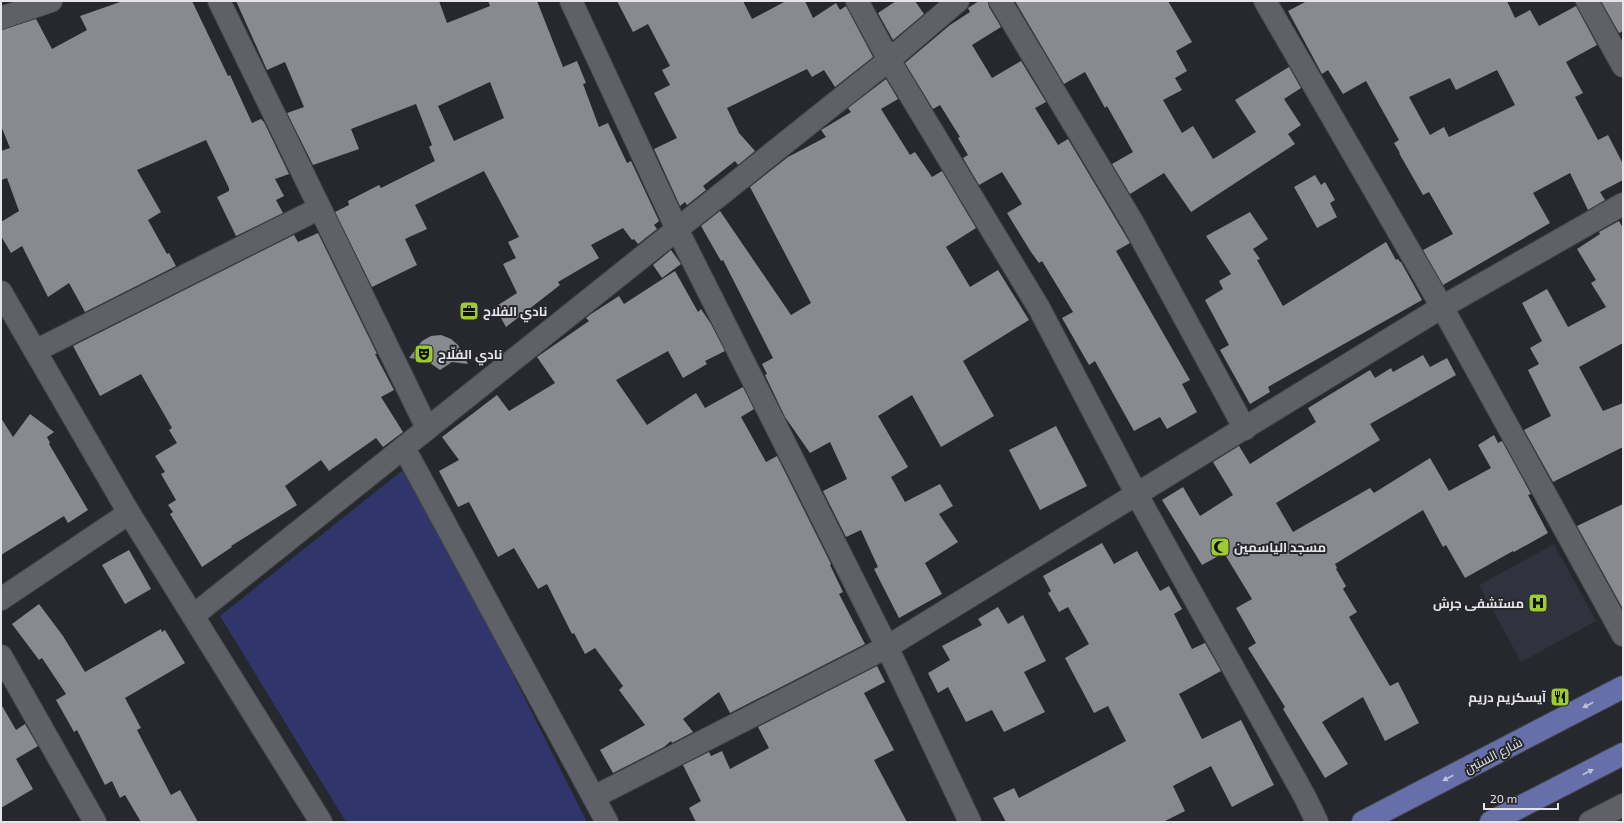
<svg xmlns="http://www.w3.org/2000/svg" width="1624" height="823" viewBox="0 0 1624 823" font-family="'Exo 2',Cairo,sans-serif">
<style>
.built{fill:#30333d}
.green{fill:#30366b}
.building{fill:#898a90;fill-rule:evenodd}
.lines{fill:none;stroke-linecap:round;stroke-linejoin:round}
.minor-casing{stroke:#434449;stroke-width:24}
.major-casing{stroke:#434449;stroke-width:24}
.minor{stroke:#606167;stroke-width:22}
.major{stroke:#676fab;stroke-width:22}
.oneway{fill:#bfc2d6}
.labels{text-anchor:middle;stroke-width:4;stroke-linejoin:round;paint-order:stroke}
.poi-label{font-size:13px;font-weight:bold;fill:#e5e5e9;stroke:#27282d;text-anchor:start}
.street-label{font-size:13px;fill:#e5e5e9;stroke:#27282d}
</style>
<rect width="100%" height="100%" fill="#27282d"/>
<!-- built -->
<path class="built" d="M1554 544 1596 621 1521 662 1479 585Z"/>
<!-- green -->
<path class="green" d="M408 466 587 822H346L220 616Z"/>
<!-- building -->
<g class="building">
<path d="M123 1H192L228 76 230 75 252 123 261 119 264 122 289 174 275 179 284 196 276 200 283 213 236 236 217 197 229 191V188L206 140 137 170 161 212 148 220 167 254 169 253 176 266 85 312 69 283 48 297 22 246 11 253 1 236V222L19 211 7 178 1 180V151L10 148 1 126V30L36 19 52 49 87 30 80 16Z"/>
<path d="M236 1H439L447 23 490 6 488 1H537L563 67 577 61 586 83 583 84 599 127 608 123 627 163 631 161 659 221 654 225 657 229 638 244 634 239 632 240 623 228 591 245 599 258 558 282 560 285 506 327 495 307 517 293 503 264 516 258 508 242 519 237 484 171 415 205 427 229 405 239 417 265 372 287 335 212 349 205 348 201 379 185 381 188 435 161 429 147 432 145 416 104 351 129 359 149 313 165 287 113 304 107 285 62 267 70ZM490 82 504 118 454 141 438 106Z"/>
<path d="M617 1H743L752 19 786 1H805L813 18 836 3 840 10 846 6 873 57 835 87 824 70 812 77 807 69 727 108 739 133 755 151 738 165 735 161 703 186 706 190 687 205 685 202 680 206 654 149 677 138 654 93 670 85 662 70 670 66 648 24 633 32Z"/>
<path d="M896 1H915L924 14 893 40 878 13Z"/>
<path d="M979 1H988L989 7 1001 27 972 45 992 78 1021 61 1046 102 1035 108 1058 145 1068 139 1130 243 1116 251 1190 380 1182 384 1197 412 1167 429 1160 417 1134 431 1095 361 1089 365 1062 318 1073 312 1042 261 1039 263 1031 252 1007 213 1022 204 1002 172 979 185 963 158 968 155 958 138 960 137 940 105 933 109 905 63 950 25 970 12 968 8Z"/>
<path d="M1015 1H1168L1192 42 1176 51 1187 71 1175 78 1182 90 1163 100 1182 133 1193 126 1213 159 1223 153 1256 132 1235 100 1289 67 1301 88 1284 99 1301 125 1288 134 1295 144 1191 212 1164 173 1130 194 1112 164 1133 152 1107 106 1105 108 1085 72 1064 84Z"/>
<path d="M1307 1H1507L1515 18 1530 10 1539 26 1576 6 1597 45 1566 62 1583 93 1575 97 1598 140 1608 135 1623 164V180L1600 192 1605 200 1588 210 1570 173 1533 193 1550 223 1443 285 1423 250 1453 234 1429 192 1423 195 1399 153H1400L1394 143 1399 140 1366 81 1343 94 1328 70 1322 74 1288 11ZM1497 70 1515 105 1449 137 1444 127 1430 135 1409 97 1450 78 1456 90Z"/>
<path d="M1601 1H1623V31L1619 33Z"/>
<path d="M886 79 898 99 881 109 910 155 915 152 932 177 942 171 976 228 946 247 970 287 998 270 1029 320 963 361 994 416 941 447 912 395 878 416 908 467 891 477 905 502 940 484 953 506 939 514 958 542 925 563 942 594 899 618 874 569 878 567 861 530 846 537 823 491 847 479 830 442 810 453 785 417 765 375 767 374 762 364 773 358 723 260 721 261 701 226 720 211 791 315 811 303 750 187 788 157 826 137 821 130 851 112 848 108Z"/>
<path d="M1315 175 1321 185 1325 182 1335 200 1330 203 1337 217 1317 228 1294 187Z"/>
<path d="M1250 212 1268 239 1253 249 1260 259 1257 260 1283 306 1386 242 1396 260 1398 259 1400 262H1401L1422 300 1268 387 1270 392 1250 404 1220 350 1229 345 1205 300 1223 289 1219 281 1231 274 1206 236Z"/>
<path d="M1619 221 1623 228V343L1579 367 1603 411 1623 403V447L1553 482 1524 430 1551 416 1528 370 1539 364 1530 348 1542 341 1522 303 1547 289 1568 327 1606 307 1591 283 1596 280 1577 249 1600 234 1599 232Z"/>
<path d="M318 233 377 354H375L394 390 381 397 403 432 383 447 376 438 329 471 321 460 285 486 297 505 231 546 232 547 202 567 170 514 173 512 168 505 176 500 161 474 165 472 155 456 177 443 169 430 172 428 141 374 100 396 73 346 294 235 298 242Z"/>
<path d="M671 250 681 264 662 278 653 265Z"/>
<path d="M675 271 698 312 701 309 711 324 725 351 705 361 707 364 683 378 668 351 616 380 647 425 696 393 705 408 743 387 754 409 741 417 766 462 777 456 831 564 830 565 843 592 839 594 865 644 730 713 719 692 683 719 693 732 672 743 671 741 664 747 613 773 600 750 645 725 619 690 623 686 595 648 585 654 574 633 572 634 547 584 538 589 514 548 498 557 469 502 458 507 439 471 459 460 442 437 497 395 509 411 555 383 537 357 589 321 586 318 591 314 619 296 624 304Z"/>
<path d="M441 335 451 339 458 345 468 364 452 362 440 370 426 360 409 358 422 341 431 336Z"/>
<path d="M1423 355 1430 367 1447 358 1456 375 1370 424 1380 440 1276 503 1293 532 1370 488 1374 493 1430 458 1449 491 1491 468 1478 445 1494 435 1498 443 1502 441 1531 494 1528 495 1548 533 1514 552 1513 551 1465 578 1446 545 1443 547 1423 510 1335 564 1337 568 1336 569 1346 586 1343 589 1357 612 1349 617 1390 686 1398 682 1419 723 1385 741 1363 697 1322 722 1348 764 1325 778 1283 709 1285 707 1248 648 1256 643 1236 608 1252 599 1224 553 1202 565 1162 500 1183 487 1200 516 1233 495 1213 462 1239 446 1250 464 1316 422 1308 408 1370 370 1375 378 1391 368 1393 372Z"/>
<path d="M30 414 54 432 47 437 50 443 49 444 88 510 68 523 64 516 1 555V418L13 437Z"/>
<path d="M1056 426 1087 486 1040 510 1009 450Z"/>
<path d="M1623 504V609L1577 526Z"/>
<path d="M1102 543 1114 564 1137 551 1160 591 1169 586 1182 609 1174 614 1192 649 1205 643 1221 671 1179 694 1202 739 1241 720 1274 785 1232 807 1211 766 1173 786 1185 811 1163 822H1006L993 798 1014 788 1019 798 1126 741 1108 706 1094 713 1065 658 1089 644 1068 607 1059 612 1048 593 1051 591 1043 576Z"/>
<path d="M129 550 151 589 125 604 102 565Z"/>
<path d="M39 604 63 636 85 672 161 629 162 632 165 630 185 663 125 698 141 728 137 730 171 795 180 790 198 822H141L125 795 120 798 112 781 105 785 77 730 74 732 56 700 66 694 42 658 39 660 12 624Z"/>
<path d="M998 607 1008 624 1023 615 1046 661 1024 672 1045 712 1004 732 992 710 966 722 948 687 938 693 928 673 950 660 942 646 982 625 978 619Z"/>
<path d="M877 666 885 682 864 693 894 750 874 760 907 822H696L689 808 701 801 683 765 709 752 711 756 722 751 730 769 769 748 758 727Z"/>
<path d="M1 704 16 730 25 724 38 746 16 759 33 789 1 808Z"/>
</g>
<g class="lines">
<defs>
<g id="minor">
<path d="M219 1 427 428"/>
<path d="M571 1 677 229 887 647 970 822"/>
<path d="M857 1 889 60 1039 308 1137 495 1305 797 1317 822"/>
<path d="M1000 1 1133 223 1245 429"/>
<path d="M1265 1 1442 307 1623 635"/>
<path d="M1587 1 1623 66"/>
<path d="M1 18 51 1"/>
<path d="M1 292 129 513 321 822"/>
<path d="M35 351 320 208"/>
<path d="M404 448 607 822"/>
<path d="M1 599 129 513"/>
<path d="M194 615 889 60 958 1"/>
<path d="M1 656 95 822"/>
<path d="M594 797 887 647 1442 307 1623 204"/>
<path d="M1590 822 1623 805"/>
</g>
<g id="major">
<path d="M1363 822 1623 687"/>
<path d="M1491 822 1623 754"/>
</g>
</defs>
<!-- minor casing -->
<use href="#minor" class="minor-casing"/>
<!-- major casing -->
<use href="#major" class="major-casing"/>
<!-- minor -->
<use href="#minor" class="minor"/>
<!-- major -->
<use href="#major" class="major"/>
</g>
<!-- one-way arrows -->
<defs><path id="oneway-solid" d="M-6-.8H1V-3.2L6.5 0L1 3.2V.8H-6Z"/></defs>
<g class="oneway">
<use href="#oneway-solid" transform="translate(1588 705) rotate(153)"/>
<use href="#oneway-solid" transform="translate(1588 772) rotate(-27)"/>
<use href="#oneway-solid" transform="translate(1448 778) rotate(153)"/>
</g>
<!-- icons -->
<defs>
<symbol id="office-square" viewBox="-11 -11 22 22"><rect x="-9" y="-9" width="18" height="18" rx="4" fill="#9dca31" stroke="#27282d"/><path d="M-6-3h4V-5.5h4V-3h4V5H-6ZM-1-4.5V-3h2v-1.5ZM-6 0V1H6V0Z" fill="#111"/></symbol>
<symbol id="theatre-square" viewBox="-11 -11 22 22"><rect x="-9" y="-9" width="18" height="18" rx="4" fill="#9dca31" stroke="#27282d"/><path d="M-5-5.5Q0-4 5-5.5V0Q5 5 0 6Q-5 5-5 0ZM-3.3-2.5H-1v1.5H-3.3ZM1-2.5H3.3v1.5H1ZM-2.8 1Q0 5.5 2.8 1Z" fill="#111"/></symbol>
<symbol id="mosque-square" viewBox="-11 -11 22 22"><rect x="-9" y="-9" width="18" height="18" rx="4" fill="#9dca31" stroke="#27282d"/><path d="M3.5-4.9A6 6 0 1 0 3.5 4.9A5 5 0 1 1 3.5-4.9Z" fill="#111"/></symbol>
<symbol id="hospital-square" viewBox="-11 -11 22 22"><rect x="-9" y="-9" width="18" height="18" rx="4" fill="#9dca31" stroke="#27282d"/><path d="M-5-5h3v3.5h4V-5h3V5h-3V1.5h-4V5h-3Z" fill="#111"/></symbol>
<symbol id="restaurant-square" viewBox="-11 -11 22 22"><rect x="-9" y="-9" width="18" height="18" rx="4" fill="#9dca31" stroke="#27282d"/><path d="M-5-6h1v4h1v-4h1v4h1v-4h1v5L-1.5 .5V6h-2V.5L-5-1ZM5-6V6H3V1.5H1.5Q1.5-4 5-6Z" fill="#111"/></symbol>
</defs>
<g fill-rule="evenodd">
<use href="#office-square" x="458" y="300" width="22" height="22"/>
<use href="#theatre-square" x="413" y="343" width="22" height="22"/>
<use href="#mosque-square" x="1209" y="536" width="22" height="22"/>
<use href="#hospital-square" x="1527" y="592" width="22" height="22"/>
<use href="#restaurant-square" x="1549" y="686" width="22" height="22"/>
</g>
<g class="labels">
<!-- poi labels -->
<g class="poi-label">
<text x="483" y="316">نادي الفلاح</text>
<text x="438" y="359">نادي الفلّاح</text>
<text x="1234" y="552">مسجد الياسمين</text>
<text x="1524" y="608" text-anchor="end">مستشفى جرش</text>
<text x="1546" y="702" text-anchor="end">آيسكريم دريم</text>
</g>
<!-- street labels -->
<g class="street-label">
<text transform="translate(1493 755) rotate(-27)" y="5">شارع الستين</text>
</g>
</g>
<!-- border -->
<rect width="1624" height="823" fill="none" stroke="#e5e5e9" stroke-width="4"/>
<!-- scale -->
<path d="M1484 803v6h74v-6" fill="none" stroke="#e5e5e9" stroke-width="2"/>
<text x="1490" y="803" font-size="12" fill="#e5e5e9" stroke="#27282d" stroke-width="3" paint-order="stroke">20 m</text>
</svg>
